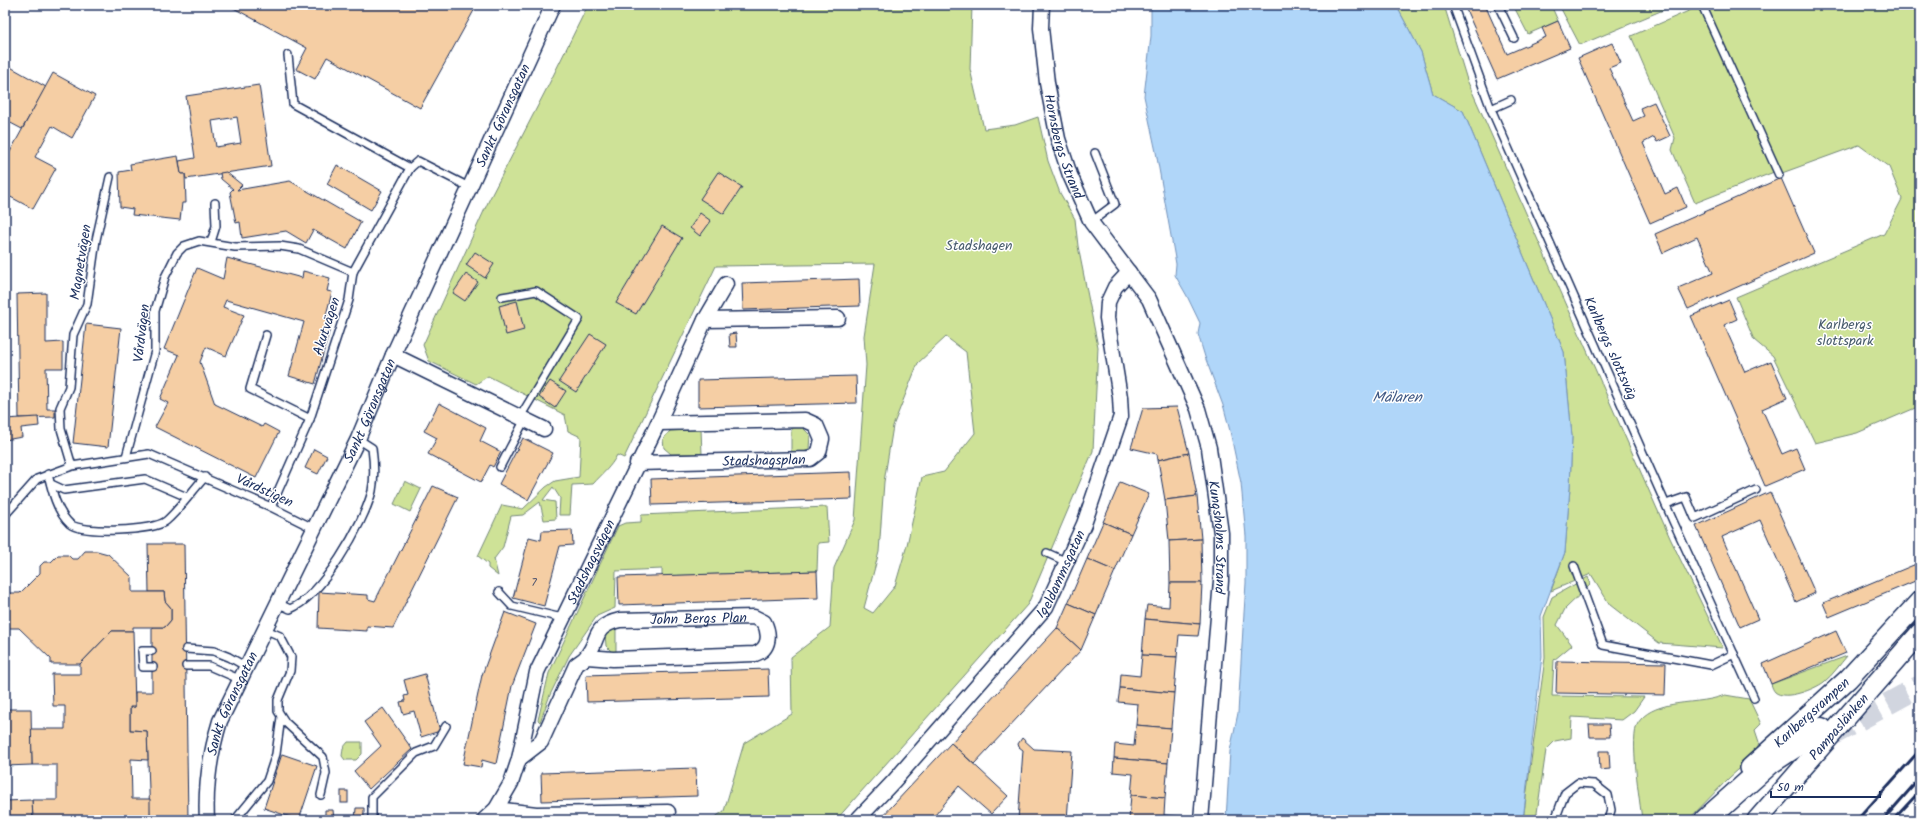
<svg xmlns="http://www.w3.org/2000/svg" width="1925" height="825" viewBox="0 0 1925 825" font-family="Kalam,sans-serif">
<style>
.green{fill:#cee297;stroke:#74887a;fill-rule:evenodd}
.water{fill:#b0d6f9;stroke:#7493bb}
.building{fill:#f5cea4;stroke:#1b2f5e;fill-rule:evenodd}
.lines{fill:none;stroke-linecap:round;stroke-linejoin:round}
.trunk-tunnel{stroke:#d1d5df;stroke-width:22;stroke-dasharray:22 11;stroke-linecap:butt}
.service-casing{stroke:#1b2f5e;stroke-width:10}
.minor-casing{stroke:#1b2f5e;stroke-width:17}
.secondary-casing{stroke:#1b2f5e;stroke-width:22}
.trunk-casing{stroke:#1b2f5e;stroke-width:25}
.service{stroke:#fff;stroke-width:7}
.minor{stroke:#fff;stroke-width:14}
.secondary{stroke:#fff;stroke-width:19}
.trunk{stroke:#fff;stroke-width:22}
.rail{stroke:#1b2f5e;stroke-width:3}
.labels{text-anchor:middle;stroke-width:3;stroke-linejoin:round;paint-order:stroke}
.number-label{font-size:12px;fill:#525770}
.street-label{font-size:14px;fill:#1b2f5e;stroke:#fff}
.park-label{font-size:14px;fill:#485c6c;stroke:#fff}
.water-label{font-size:15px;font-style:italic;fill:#405985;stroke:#fff}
</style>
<rect width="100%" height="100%" fill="#fff"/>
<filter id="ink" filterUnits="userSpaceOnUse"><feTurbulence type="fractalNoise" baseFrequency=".025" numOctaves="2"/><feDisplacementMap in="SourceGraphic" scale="8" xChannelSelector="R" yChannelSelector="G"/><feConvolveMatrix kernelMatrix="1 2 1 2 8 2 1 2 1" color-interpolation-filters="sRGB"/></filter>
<g filter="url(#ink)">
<!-- green -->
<g class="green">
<path d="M588 5H972L970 69 984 129 1015 125 1038 117 1048 161 1060 193 1075 219 1078 246 1098 347 1093 451 1028 604 836 820H711L724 811 744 743 792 714 791 657 830 627 834 568 855 520 866 365 864 336 875 264 716 266 624 458 617 455C611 467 602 474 593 484L572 485 570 515H559L560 498 553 487 543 500 555 502 556 519 544 520 540 502 523 515 511 516 503 547 494 559 498 576 488 568V564L478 556 502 505 523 509 546 487 555 481 579 477 581 437 568 431 565 415 488 376 476 384 429 361 423 345 489 200 547 88ZM946 337 966 352 975 433 944 472 922 477 907 545 895 586 873 613 864 608 879 552 884 482 893 426 918 363Z"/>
<path d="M1396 5H1444L1467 80 1670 538 1723 648 1659 643 1610 605 1591 574 1551 591 1565 552 1570 487 1572 436 1564 352 1463 111 1433 94 1421 52Z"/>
<path d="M1513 5H1551L1558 21 1528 34Z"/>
<path d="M1559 5H1675L1580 45Z"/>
<path d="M1706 5H1920V406L1857 433 1815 443 1773 356 1754 340 1736 297 1884 234 1902 199 1889 167 1859 145 1782 173Z"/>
<path d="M1700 6 1774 172 1695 203 1672 150 1675 138 1631 36Z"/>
<path d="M802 427 810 435 809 449 801 454H791V428Z"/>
<path d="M701 429 702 454H671L664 448 663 439 670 431Z"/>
<path d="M405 481 421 489 410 512 394 504Z"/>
<path d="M827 507 829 542 818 543 817 571 662 576V569L616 571 615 608 597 616 569 656 550 695 540 722 538 720 549 673 618 526 625 523 641 522V515Z"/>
<path d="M1588 577 1591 584 1565 609 1557 625 1572 645 1554 660 1552 696 1644 697 1634 711 1622 720 1572 717 1571 738 1555 741 1546 750 1536 820H1523L1545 658 1544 617 1552 597Z"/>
<path d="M616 626V652H612L606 646 605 635Z"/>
<path d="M1847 656C1840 664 1833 675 1824 682 1815 689 1785 701 1775 692 1773 690 1772 687 1771 684Z"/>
<path d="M1725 695 1749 699 1761 724 1755 730 1759 742 1756 754 1729 778 1688 820H1642C1640 801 1629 737 1638 723 1645 712 1657 708 1669 705 1688 701 1707 702 1725 695Z"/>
<path d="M348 742H362V754L356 760H345L342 756 343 748Z"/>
</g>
<!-- water -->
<path class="water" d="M1151 5H1396L1421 52 1433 94 1463 111 1564 352 1572 436 1570 487 1565 552 1541 616 1542 656 1523 820H1226L1230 751 1238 713 1243 628 1246 583V536L1241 483 1230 431 1224 408 1205 357 1198 334 1200 323 1187 296 1175 275 1176 264 1156 152 1144 96 1151 36Z"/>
<!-- building -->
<g class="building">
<path d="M228 5H477L420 108 327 57 315 79 296 69 307 48Z"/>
<path d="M1464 5H1485L1507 54 1546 37 1542 28 1558 21 1570 48 1497 79Z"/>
<path d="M1612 43 1621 63 1609 68 1633 121 1644 116 1640 108 1654 102 1670 136 1657 142 1654 137 1643 143 1665 194 1678 188 1686 207 1650 223 1578 58Z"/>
<path d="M5 64 46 87 22 129 5 120Z"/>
<path d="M53 73 95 96 72 138 52 126 35 157 56 168 33 209 5 194V161Z"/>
<path d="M259 85 271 166 186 179 185 174H181L179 161 195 158 186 96ZM237 117 241 143 216 147 212 121Z"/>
<path d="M178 156 181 174H185L186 203H182L180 220 132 215 133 209 120 207 119 172 131 170 130 164Z"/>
<path d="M337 165 382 191 371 210 327 184Z"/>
<path d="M226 172 242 185 237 190 290 181 361 222 347 249 313 230 306 243 286 231 242 238 240 222 236 223 230 192 233 189 221 179 220 173Z"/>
<path d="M718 172 742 187 724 214 700 199Z"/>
<path d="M1781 178 1814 253 1688 309 1678 288 1713 273 1697 237 1663 253 1655 234Z"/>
<path d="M700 213 711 221 700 236 690 228Z"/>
<path d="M662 226 682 238 636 314 616 303Z"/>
<path d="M475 252 494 264 485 278 466 265Z"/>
<path d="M227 258 302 278 303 271 330 278 327 291 332 292 326 315 333 317 315 384 289 376 304 322 226 300 223 307 244 315 226 356 206 347 200 362 215 404 262 427 264 424 279 432 256 478 155 427 168 403 160 399 179 355 164 349 197 268 223 279Z"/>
<path d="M466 274 478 282 465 301 453 293Z"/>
<path d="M859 279 860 306 743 310 742 283Z"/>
<path d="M46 293V343L63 342V368H46L47 409H55V417L19 418 17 294Z"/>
<path d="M1729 300 1737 319 1724 325 1745 372 1771 361 1787 398 1762 409 1782 454 1796 448 1805 469 1765 486 1691 316Z"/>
<path d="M517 301 524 330 506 335 499 306Z"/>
<path d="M86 324 121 328 108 447 73 443Z"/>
<path d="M736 333 737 347H730L729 334Z"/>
<path d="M590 334 606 344 576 392 559 381Z"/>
<path d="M856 376 857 403 698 407V380Z"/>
<path d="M550 381 566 391 555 408 539 397Z"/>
<path d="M439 403 486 428 480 441 501 452 493 467 490 465 481 482 428 454 437 438 424 431Z"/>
<path d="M1177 407 1189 453 1158 460 1157 454 1131 448 1143 408Z"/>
<path d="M38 417 39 426 21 428 22 437 5 440V419Z"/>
<path d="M523 438 553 453 528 500 499 484Z"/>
<path d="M314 449 327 456 318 474 305 468Z"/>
<path d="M1189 453 1197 496 1165 500 1158 460Z"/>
<path d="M851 472 852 499 652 505 651 479Z"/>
<path d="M1120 482 1149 494 1131 534 1103 522Z"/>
<path d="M433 486 458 497 393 628 367 626V631L318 628 319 592 368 595V599L375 601Z"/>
<path d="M1770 492 1815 593 1796 602 1760 520 1722 537 1758 619 1740 627 1696 526Z"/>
<path d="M1197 496 1201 539 1169 541 1165 500Z"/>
<path d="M1103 522 1131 534 1115 571 1087 559Z"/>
<path d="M572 530 573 545 560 546 544 606 513 598 529 537 541 540 542 531Z"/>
<path d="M1201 539 1202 583H1170L1169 541Z"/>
<path d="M148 544H184L188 820H150L147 731 130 730V707H135V692H152V627H165L171 620V608L165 601 164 592H149Z"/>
<path d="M85 551H97L108 554 132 577V592H164L165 601 171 608V620L165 627H133V631H112L80 664H51V659L19 628H5V593H20L40 573V566L44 562H51L58 555H68L72 559H78Z"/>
<path d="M1087 559 1115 571 1096 615 1068 603Z"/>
<path d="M1916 564 1920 579 1829 617 1823 603Z"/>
<path d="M817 571 818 598 619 605 618 577Z"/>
<path d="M1170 583H1202L1200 624 1145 619 1147 605 1169 607Z"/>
<path d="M1068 603 1096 615 1081 650 1057 628Z"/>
<path d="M505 612 536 624 512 686 496 764 482 760 481 767 463 764 482 675Z"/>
<path d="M1145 619 1200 624 1198 636 1179 635 1177 657 1142 655Z"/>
<path d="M1057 628 1081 650 974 764 951 743Z"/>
<path d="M112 631H133L135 707H130V730L147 731 148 760 131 759 132 799H150V820H33L32 800H57V765H32L31 729H65V706H53L52 674H80V664Z"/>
<path d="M1836 631 1846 653 1771 684 1763 664Z"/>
<path d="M1142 655 1177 657 1174 693 1120 688 1121 674 1140 676Z"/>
<path d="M1557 661 1666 663 1665 695 1556 693Z"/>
<path d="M768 669 769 697 587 702 586 675Z"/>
<path d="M425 674 440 731 421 737 414 711 403 714 400 702 405 701 404 696 408 695 404 680Z"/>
<path d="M1120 688 1174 693 1171 728 1136 725 1138 704 1118 702Z"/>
<path d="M383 708 412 749 369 789 354 771 381 746 364 722Z"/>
<path d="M5 709H31L32 765 5 766Z"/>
<path d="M1589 724H1609L1610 737H1590Z"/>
<path d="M1136 725 1171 728 1168 763 1114 758 1115 744 1134 746Z"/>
<path d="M1022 738 1034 749 1072 751 1067 820H1018L1023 750 1019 747 1018 744Z"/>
<path d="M951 743 1008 796 991 814 959 786 931 820H879Z"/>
<path d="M1599 751H1609L1610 769 1600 770Z"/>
<path d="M282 754 317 766 299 820 264 808Z"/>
<path d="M1114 758 1168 763 1165 798 1131 795 1133 774 1113 772Z"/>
<path d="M696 768 697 796 542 801 541 773Z"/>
<rect x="341" y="791" width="7" height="12"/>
<path d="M1131 795 1165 798 1164 815 1184 817 1183 820H1129Z"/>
<path d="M32 800 33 820H5V801Z"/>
<path d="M356 808H364V820H355Z"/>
<path d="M325 810H333L334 820H325Z"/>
</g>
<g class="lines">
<!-- trunk-tunnel -->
<path class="trunk-tunnel" d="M1830 736 1920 686"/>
<defs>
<g id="service">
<path d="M1453 5 1491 109 1673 521 1754 698"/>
<path d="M1498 5 1514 38"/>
<path d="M1702 5 1779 175"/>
<path d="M288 55 293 104 410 168"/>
<path d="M1491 109 1511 100"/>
<path d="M1091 222 1115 204 1095 153"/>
<path d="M211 242 216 226 215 203"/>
<path d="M502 297 536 291 579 319 520 417"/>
<path d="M266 335 250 389 310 419"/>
<path d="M126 457 155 351V311L165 277 177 253 184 246 199 241 235 247 280 246 299 249 353 272"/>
<path d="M72 466 61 429 60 408 69 387 73 335 87 304 96 240 110 177"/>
<path d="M500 467 525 419"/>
<path d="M48 474C52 491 57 512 70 524 82 534 154 531 166 521 180 509 192 491 205 477"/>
<path d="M51 484 64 490 145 479 187 497"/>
<path d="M1666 504 1686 497 1695 518 1756 490"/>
<path d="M271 507 310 419 349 300 353 272 410 168 418 161 469 187"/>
<path d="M5 515 37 479 72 466 149 454 271 507 313 528"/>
<path d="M1047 553 1067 562"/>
<path d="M1574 566 1603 645 1711 665 1734 654"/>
<path d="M499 592 512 606 562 618"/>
<path d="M277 603 290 609C321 597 364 524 372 491 375 476 374 463 372 448L358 439"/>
<path d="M264 629 280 636 291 657 290 671 278 700V711L285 722 323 757 326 773 321 795"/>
<path d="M186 649 214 651 229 657 245 666"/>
<path d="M152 651H142L143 667H153"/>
<path d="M186 666H209L239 679"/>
<path d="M235 820 267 781 276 754 281 717"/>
<path d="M372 820V797L416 753 434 746 446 726"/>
<path d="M1555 820 1565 793 1578 783 1594 784 1608 795 1611 810 1608 820"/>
</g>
<g id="minor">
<path id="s1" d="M1042 5 1041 28 1047 83 1058 139 1070 175 1091 222 1149 299 1198 409 1209 448 1221 533V581L1201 820"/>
<path d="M705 320 726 284"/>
<path d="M393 355 544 429"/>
<path id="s2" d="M637 463 810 459 819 452 822 439 816 425 805 420 658 423"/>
<path id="s3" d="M519 759 541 742 576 665C579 662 584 660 586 657 601 640 590 627 620 620L754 617 764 622C770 634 770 649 755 654L613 659 587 657"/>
<path d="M496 809 536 814 668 812"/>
<path id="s4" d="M207 820C205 785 210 754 220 721L358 439 393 355 553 5"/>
<path id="s5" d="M484 820 496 809 511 783 519 759 537 672 658 423 705 320 838 318"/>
<path id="s6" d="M857 820 894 781 1046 607 1084 524 1121 416 1120 397 1107 318 1108 302 1115 287 1129 272"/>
</g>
<g id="secondary">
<path id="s7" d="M1750 768 1848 679 1920 601"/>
<path id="s8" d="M1757 820 1920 633"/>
</g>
<path id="trunk" d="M1706 820 1771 762 1821 729"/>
</defs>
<!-- service casing -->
<use href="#service" class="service-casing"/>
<!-- minor casing -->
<use href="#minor" class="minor-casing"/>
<!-- secondary casing -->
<use href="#secondary" class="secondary-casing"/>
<!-- trunk casing -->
<use href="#trunk" class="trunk-casing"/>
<!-- service -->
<use href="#service" class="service"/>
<!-- minor -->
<use href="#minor" class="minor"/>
<!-- secondary -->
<use href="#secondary" class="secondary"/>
<!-- trunk -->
<use href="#trunk" class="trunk"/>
<!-- rail -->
<g class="rail">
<path d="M1857 820 1920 750"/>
<path d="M1883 820 1920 778"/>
<path d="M1893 820 1920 791"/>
<path d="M1918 820 1920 818"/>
</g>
</g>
</g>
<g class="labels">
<!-- number labels -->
<g class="number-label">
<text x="534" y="586">7</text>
</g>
<!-- street labels -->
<g class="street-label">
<text dy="5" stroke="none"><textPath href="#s4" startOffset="769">Sankt Göransgatan</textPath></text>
<text dy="5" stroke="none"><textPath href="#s1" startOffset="144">Hornsbergs Strand</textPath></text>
<text transform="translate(80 262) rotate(-81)" y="5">Magnetvägen</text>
<text transform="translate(326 326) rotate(-72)" y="5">Akutvägen</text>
<text transform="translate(141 333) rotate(-83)" y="5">Vårdvägen</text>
<text transform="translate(1611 348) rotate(66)" y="5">Karlbergs slottsväg</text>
<text dy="5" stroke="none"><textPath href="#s4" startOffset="445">Sankt Göransgatan</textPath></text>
<text dy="5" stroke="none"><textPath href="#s2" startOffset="127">Stadshagsplan</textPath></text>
<text transform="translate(265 490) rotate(25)" y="5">Vårdstigen</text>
<text dy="5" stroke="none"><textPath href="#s1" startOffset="572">Kungsholms Strand</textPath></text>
<text dy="5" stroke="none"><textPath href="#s5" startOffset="283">Stadshagsvägen</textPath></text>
<text dy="5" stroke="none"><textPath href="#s6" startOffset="321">Igeldammsgatan</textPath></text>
<text dy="5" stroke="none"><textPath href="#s3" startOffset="257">John Bergs Plan</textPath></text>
<text dy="5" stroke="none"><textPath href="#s4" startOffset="121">Sankt Göransgatan</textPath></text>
<text dy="5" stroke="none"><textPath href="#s7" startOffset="83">Karlbergsrampen</textPath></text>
<text dy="5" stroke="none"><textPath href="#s8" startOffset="124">Pampaslänken</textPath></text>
</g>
<!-- park labels -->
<g class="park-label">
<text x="979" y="250">Stadshagen</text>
<text x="1845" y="329">Karlbergs<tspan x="1845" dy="16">slottspark</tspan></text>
</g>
<!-- water labels -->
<g class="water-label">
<text x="1397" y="402">Mälaren</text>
</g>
</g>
<!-- margin -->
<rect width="1925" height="825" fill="none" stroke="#fff" stroke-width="20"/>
<rect x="10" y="10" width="1905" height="805" fill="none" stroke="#1b2f5e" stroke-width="1.5" filter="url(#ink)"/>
<!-- scale -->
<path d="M1771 791v6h109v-6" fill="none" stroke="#1b2f5e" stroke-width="2"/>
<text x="1777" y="791" font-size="12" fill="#1b2f5e" stroke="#ffffff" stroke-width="3" paint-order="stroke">50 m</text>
</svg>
